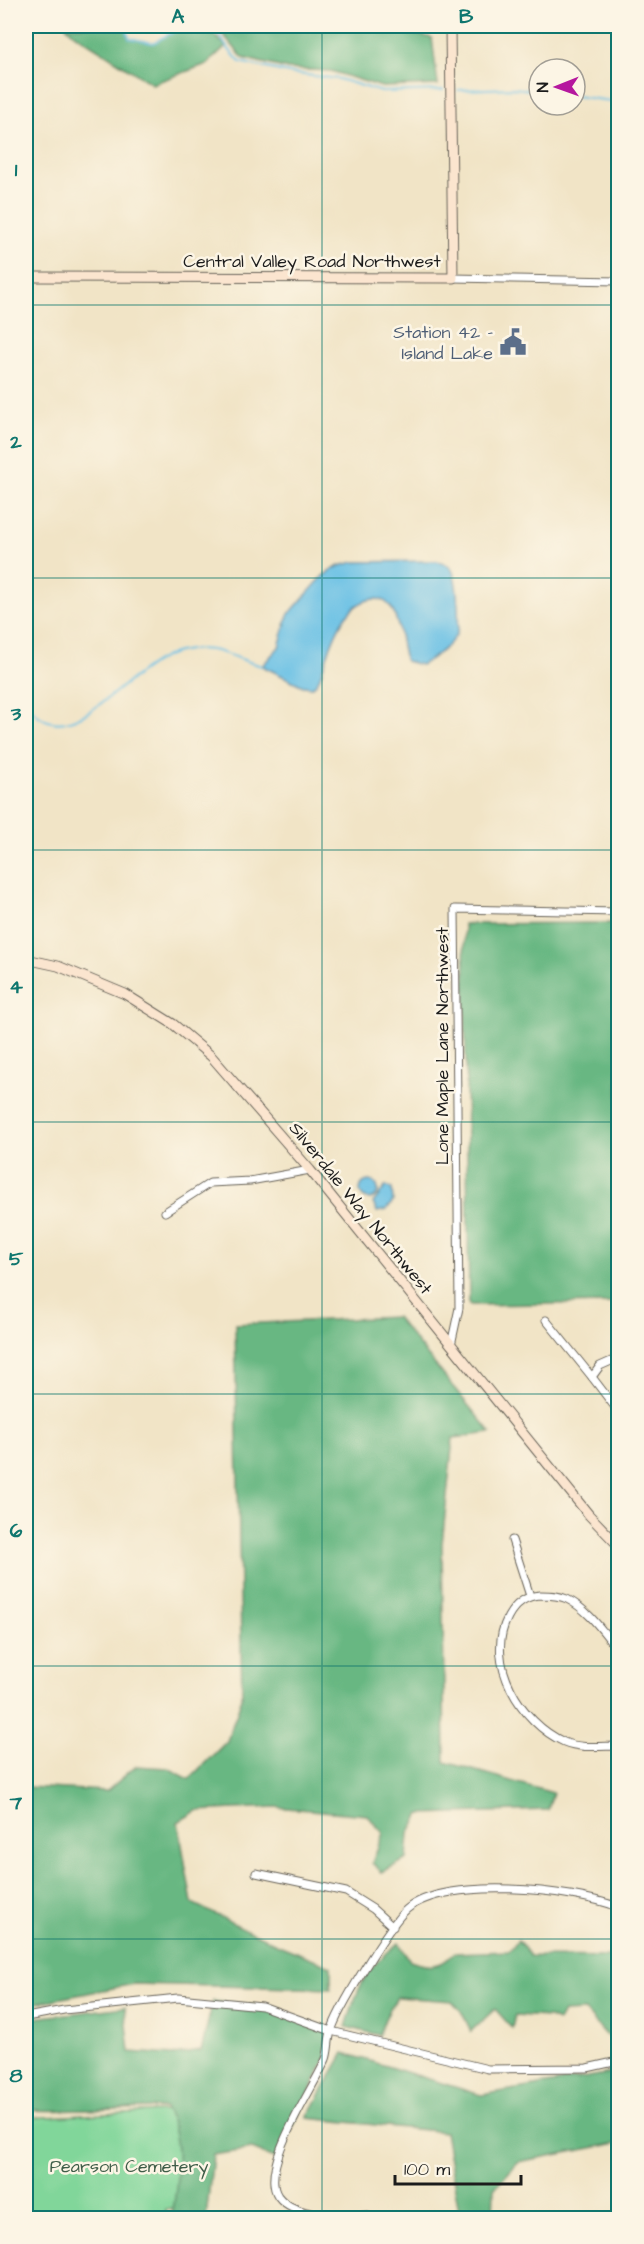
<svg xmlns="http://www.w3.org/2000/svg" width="644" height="2244" viewBox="0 0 644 2244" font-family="'Architects Daughter',sans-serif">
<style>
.green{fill:#81d69a;stroke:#4e795b;stroke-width:1.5}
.forest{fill:#68b782;stroke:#426a4f;stroke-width:1.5}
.water{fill:#68c0e5;stroke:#426e80;stroke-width:1.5}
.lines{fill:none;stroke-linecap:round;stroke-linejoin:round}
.stream{stroke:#68c0e5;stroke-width:2}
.minor-casing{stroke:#676258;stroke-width:9}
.secondary-casing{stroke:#676258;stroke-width:11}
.minor{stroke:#fff;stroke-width:7}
.secondary{stroke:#fbe5cf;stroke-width:9}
.grid{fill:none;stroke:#0f766e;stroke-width:1.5;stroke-opacity:0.55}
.labels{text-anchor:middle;stroke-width:5;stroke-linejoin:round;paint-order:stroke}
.street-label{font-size:18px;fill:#1c1c1c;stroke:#fcf5e5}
.service-label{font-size:18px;fill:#4e5e75;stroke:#fcf5e5;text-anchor:end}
.park-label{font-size:18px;fill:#3f5d48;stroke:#fcf5e5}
.neatline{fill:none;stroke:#0f766e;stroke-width:2}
.grid-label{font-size:20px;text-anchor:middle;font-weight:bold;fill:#0f766e}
</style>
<rect width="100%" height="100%" fill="#fcf5e5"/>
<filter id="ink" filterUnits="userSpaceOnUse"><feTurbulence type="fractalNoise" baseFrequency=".0167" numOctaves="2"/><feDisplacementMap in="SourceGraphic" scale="12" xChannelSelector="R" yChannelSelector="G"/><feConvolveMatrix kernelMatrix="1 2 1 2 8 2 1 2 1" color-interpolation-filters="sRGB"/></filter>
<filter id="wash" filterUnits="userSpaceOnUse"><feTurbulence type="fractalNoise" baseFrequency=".008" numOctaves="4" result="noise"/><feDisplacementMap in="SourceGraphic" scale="24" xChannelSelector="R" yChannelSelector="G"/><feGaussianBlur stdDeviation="1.35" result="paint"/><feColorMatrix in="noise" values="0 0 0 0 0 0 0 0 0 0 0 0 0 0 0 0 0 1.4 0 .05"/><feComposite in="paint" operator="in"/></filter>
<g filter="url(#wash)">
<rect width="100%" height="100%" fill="#f1e4c6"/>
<!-- green -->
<path class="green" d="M182 2110 185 2210 166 2209V2218H26V2118Z"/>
<!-- forest -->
<g class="forest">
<path d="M66 26H126L129 38 153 43 184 26H204L226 46 207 64 152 84 74 34Z"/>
<path d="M216 26C288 25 362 19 432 38L438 85 382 87 331 71 288 69 243 58Z"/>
<path d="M618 923V1303L469 1305 464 924Z"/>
<path d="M396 1317 491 1433 453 1438 442 1544 445 1762 553 1793 548 1810 420 1814 409 1833 407 1859 382 1872 372 1863 383 1833 367 1815 275 1807 196 1811 178 1822 192 1903 276 1944 331 1966V1989L134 1984 26 2005V1787L107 1791 136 1766 168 1768 189 1779 227 1741 242 1698 235 1324Z"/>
<path d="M518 1940 530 1956 618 1957V2044L616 2046 585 2011 563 2012 558 2021 549 2017 515 2015 512 2028 495 2009 471 2031 461 2011 452 2001 397 1997 385 2019 379 2035 346 2027C357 1988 365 1968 399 1943L410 1961C428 1967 440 1969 454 1953L509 1951Z"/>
<path d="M213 2001 262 2006 331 2031 326 2058 277 2159 252 2149 213 2155 206 2218H169L172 2216C178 2183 183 2139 165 2108 118 2108 72 2112 26 2110V2019L125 2007 130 2052 174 2055 201 2051Z"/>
<path d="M344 2053 481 2095 618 2072V2143L518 2162 494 2189 493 2218H455L459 2211 445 2132 307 2118Z"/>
</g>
<!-- water -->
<g class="water">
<path d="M437 561C442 562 449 565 452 570 457 579 461 626 456 635 449 647 433 658 421 665L405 661C401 645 400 625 393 611 390 604 383 598 375 599 340 601 330 652 319 679L313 687 303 686 262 666 279 647 288 615 324 575 339 566 354 562Z"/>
<circle cx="369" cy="1190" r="9"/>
<path d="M386 1186 392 1189 393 1202 386 1210 377 1212 373 1203Z"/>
</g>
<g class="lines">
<!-- stream -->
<g class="stream">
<path d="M126 26 129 38 153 43 184 26"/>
<path d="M214 26 226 46 240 62 289 73 339 79 382 92 443 90"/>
<path d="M458 90 514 88 539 91"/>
<path d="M575 96 618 102"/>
<path d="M26 704C33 711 41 720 52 722 90 730 136 662 178 652 215 643 229 657 262 666"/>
</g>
</g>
</g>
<g filter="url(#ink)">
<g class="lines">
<defs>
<g id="minor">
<path d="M453 278 618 281"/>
<path d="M165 1212 210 1183 250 1181 310 1170"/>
<path d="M546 1320 592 1377"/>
<path d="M451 1345 459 1308 455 909 618 912"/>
<path d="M618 1358 600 1366 592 1377 618 1411"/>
<path d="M512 1540 530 1596"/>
<path d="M618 1650C604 1633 588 1609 567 1599 558 1595 549 1595 540 1595 525 1596 515 1604 508 1617 484 1662 521 1723 564 1742 580 1749 602 1746 618 1746"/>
<path d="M256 1873 346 1892 373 1909 393 1927"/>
<path d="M26 2017 64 2010 178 1998 262 2006 331 2031 488 2069 587 2068 618 2061"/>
<path d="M368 2215C344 2217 294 2218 278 2196 258 2167 314 2088 326 2059 329 2051 328 2041 331 2032 336 2012 391 1922 407 1909 446 1876 573 1889 618 1907"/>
</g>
<g id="secondary">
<path d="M26 277 453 278 450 26"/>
<path d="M26 959 58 966 125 994 173 1024 211 1056 310 1170 589 1515 618 1545"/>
</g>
</defs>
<!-- minor casing -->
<use href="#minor" class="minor-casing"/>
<!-- secondary casing -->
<use href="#secondary" class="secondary-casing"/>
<!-- minor -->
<use href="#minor" class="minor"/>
<!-- secondary -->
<use href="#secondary" class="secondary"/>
</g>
</g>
<!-- grid -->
<path class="grid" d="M322 26V2218M26 305H618M26 578H618M26 850H618M26 1122H618M26 1394H618M26 1666H618M26 1939H618"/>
<!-- icons -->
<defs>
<symbol id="civic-bare" viewBox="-9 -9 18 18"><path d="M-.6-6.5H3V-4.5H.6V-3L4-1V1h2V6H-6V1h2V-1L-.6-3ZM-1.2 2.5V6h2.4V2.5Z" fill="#5c6f8a" stroke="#fcf5e5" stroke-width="2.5" paint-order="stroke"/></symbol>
</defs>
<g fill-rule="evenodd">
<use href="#civic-bare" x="494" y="323" width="38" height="38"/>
</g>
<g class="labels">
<!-- street labels -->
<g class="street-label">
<text x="312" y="267">Central Valley Road Northwest</text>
<text transform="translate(442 1046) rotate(-90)" y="6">Lone Maple Lane Northwest</text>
<text transform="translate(361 1208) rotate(51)" y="6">Silverdale Way Northwest</text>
</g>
<!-- service labels -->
<g class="service-label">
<text x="493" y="338">Station 42 -<tspan x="493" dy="21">Island Lake</tspan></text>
</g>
<!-- park labels -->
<g class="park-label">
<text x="129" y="2172">Pearson Cemetery</text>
</g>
</g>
<!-- margin -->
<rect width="644" height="2244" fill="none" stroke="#fcf5e5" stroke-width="66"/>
<!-- north arrow -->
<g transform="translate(557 87) rotate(269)"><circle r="28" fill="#fcf5e5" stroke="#a29e95" stroke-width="1.5"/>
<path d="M0-4.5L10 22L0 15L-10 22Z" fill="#b5179e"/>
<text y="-9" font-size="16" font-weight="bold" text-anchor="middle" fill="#1c1c1c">N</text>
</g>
<!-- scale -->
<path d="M395 2175v9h126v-9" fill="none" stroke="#1c1c1c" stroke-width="3"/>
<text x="404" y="2175" font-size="18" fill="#1c1c1c" stroke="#fcf5e5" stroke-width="4.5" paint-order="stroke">100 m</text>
<rect x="33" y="33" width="578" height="2178" class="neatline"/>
<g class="grid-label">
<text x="178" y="23">A</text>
<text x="466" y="23">B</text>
<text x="16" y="176">1</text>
<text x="16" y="448">2</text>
<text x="16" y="720">3</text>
<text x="16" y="993">4</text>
<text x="16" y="1265">5</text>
<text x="16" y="1537">6</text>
<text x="16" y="1809">7</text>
<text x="16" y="2082">8</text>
</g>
</svg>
